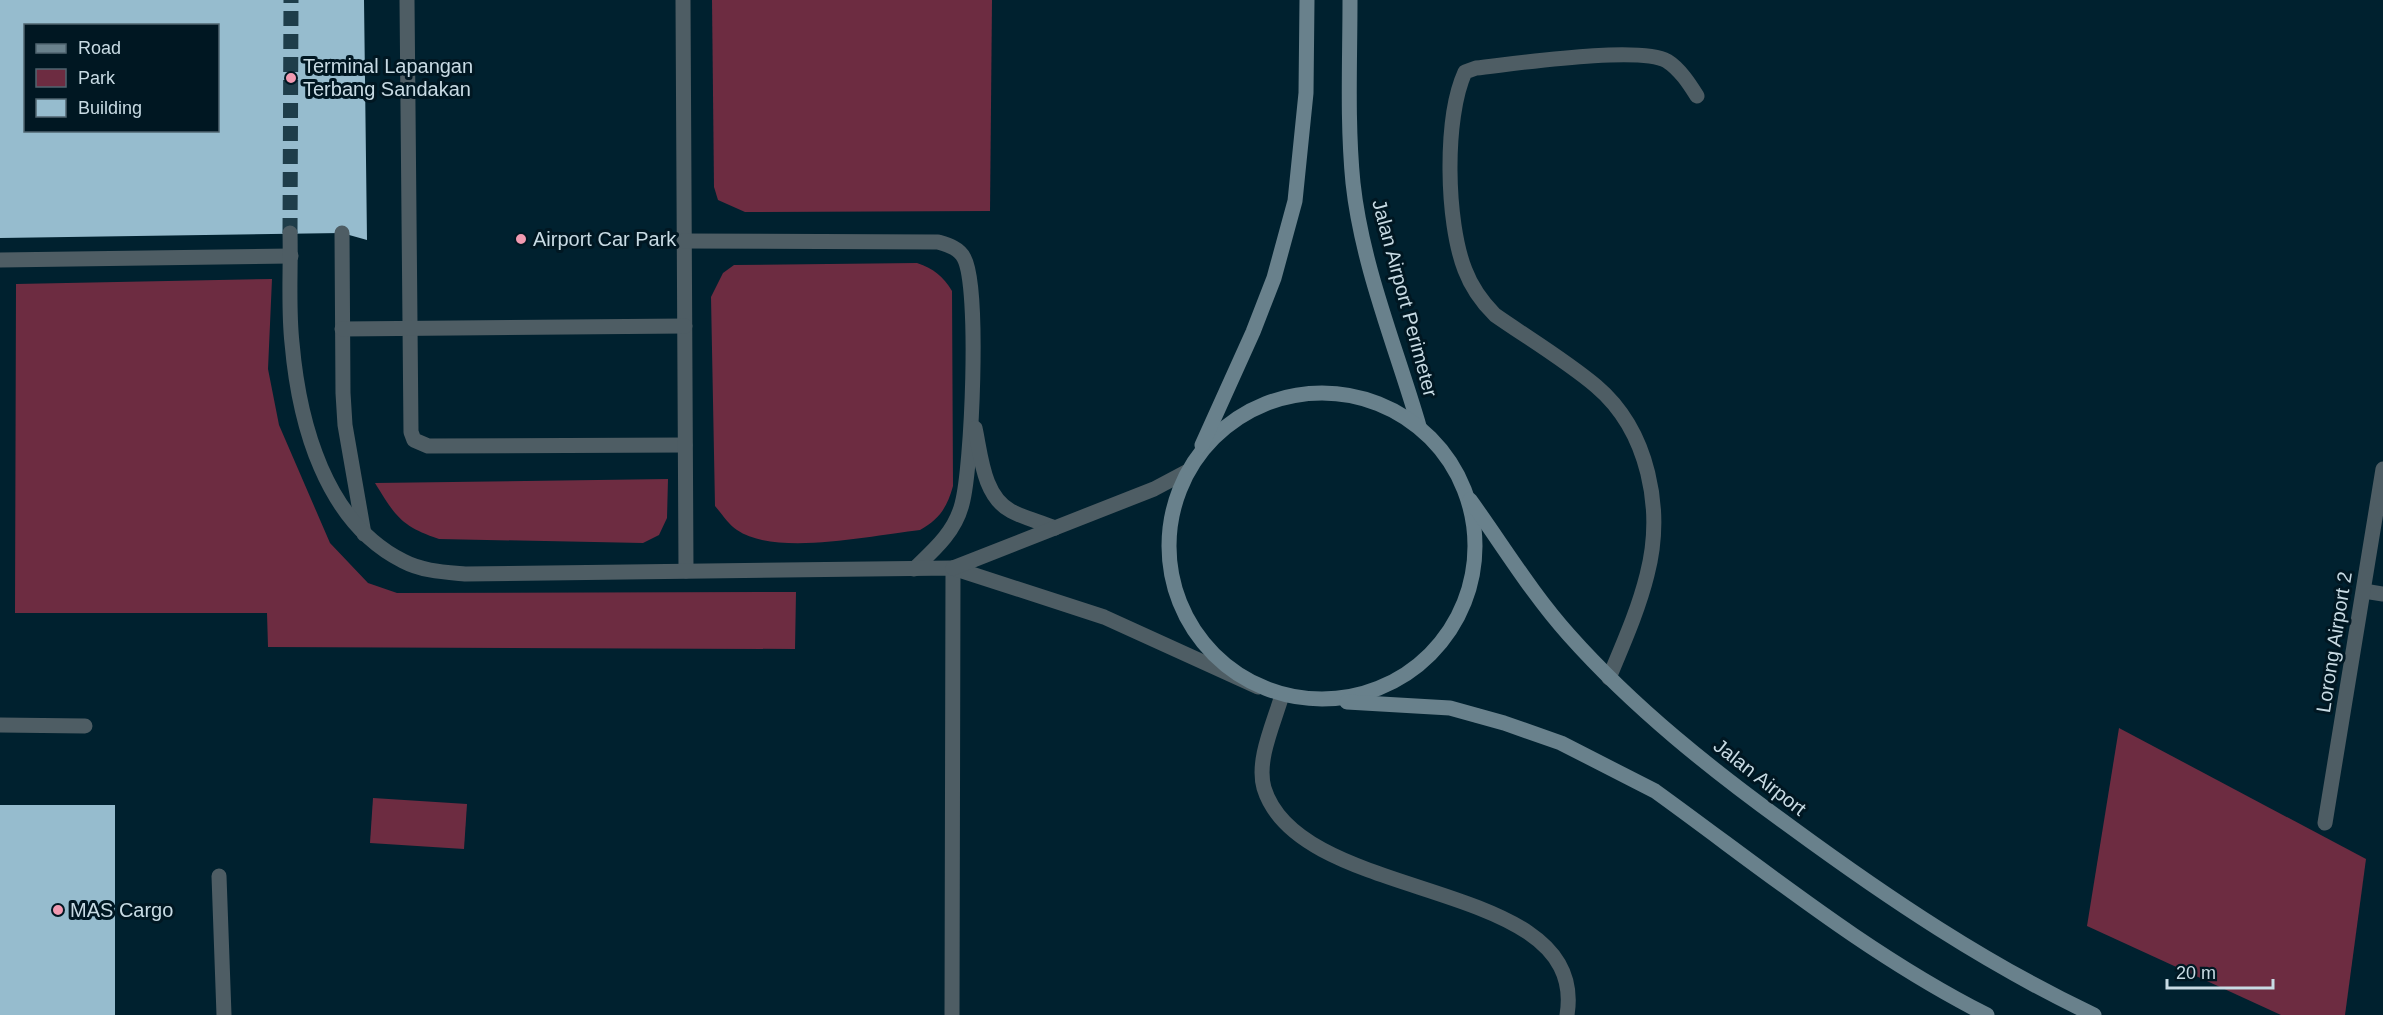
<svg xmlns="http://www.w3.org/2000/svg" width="2383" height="1015" viewBox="0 0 2383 1015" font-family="Helvetica,sans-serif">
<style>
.green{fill:#6d2c41}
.building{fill:#96bcce;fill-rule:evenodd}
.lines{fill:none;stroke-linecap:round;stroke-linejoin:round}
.minor-tunnel{stroke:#1e3d4a;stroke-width:15;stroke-dasharray:15 8;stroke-linecap:butt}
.service{stroke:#4e5d64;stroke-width:15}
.minor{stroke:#4e5d64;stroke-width:15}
.secondary{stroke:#69818c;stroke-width:15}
.poi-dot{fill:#f19ab1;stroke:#001722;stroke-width:2}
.labels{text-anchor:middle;stroke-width:6;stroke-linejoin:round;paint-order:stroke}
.poi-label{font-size:20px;fill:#c8dbe4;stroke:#001722;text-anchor:start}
.street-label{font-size:20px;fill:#c8dbe4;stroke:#001722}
</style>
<rect width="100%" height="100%" fill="#00212f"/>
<!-- green -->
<g class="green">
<path d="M712 0H992L990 211 745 212 718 200 714 187Z"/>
<path d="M917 263C934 269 943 276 952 291L953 486C947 507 940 519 920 530 873 535 776 557 737 530 729 525 722 514 715 506L711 297 723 273 734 265Z"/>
<path d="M272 279 268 369 279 425 330 543 368 583 397 593 796 592 795 649 268 647 267 613H15L16 284Z"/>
<path d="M668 479 667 518 659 535 643 543 439 539C401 526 396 517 375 483Z"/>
<path d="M2119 728 2366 859 2345 1015H2281L2087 926Z"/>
<path d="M373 798 467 804 464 849 370 843Z"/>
</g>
<!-- building -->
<g class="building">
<path d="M0 0H364L367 240 342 233 0 238ZM26 26H218V130H26Z"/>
<rect x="0" y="805" width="115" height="210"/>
</g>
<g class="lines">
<!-- minor-tunnel -->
<path class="minor-tunnel" d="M290 233 291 0"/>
<!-- service -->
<g class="service">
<path d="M407 0 411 432 414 440 428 446 685 445"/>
<path d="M683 0 686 571"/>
<path d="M342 233 343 393 345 425 364 534"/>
<path d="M684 241 938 242C948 245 959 248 964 258 980 287 972 468 962 504 955 532 934 550 914 569"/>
<path d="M0 260 291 256"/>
<path d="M342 329 685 326"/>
<path d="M975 428C981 455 983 496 1011 511 1024 518 1041 522 1055 528"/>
<path d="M0 725 85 726"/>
<path d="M219 876 224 1015"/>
<path d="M952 1015 953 568"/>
</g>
<!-- minor -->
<g class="minor">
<path d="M290 233C291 270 288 307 292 343 299 423 325 522 403 561 422 571 443 572 465 574L953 568 1104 617 1258 687"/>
<path d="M953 568 1154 489 1186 472"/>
<path d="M2364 591 2383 594"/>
<path d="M1609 678C1623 644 1638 611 1647 575 1664 510 1649 431 1596 386 1565 360 1528 338 1495 315 1483 303 1471 286 1465 270 1446 222 1444 118 1465 72L1476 68C1514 64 1639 45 1667 61 1680 69 1690 85 1697 96"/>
<path d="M1282 695C1274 723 1256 760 1264 788 1300 906 1590 875 1567 1015"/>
<path d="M2325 823 2383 469"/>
</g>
<!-- secondary -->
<g class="secondary">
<path d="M1350 0C1350 61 1347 122 1353 183 1362 266 1396 347 1419 426"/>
<circle cx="1322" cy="546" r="153"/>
<path d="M1202 445 1253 332 1274 278 1295 201 1306 93 1307 0"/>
<path d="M1470 500C1502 544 1532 594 1569 635 1634 708 1712 770 1791 827 1888 898 1986 964 2094 1015"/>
<path d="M1347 702 1450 708 1504 723 1561 743 1655 791C1763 869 1868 955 1987 1015"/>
</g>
</g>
<!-- markers -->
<g class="poi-dot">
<circle cx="291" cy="78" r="6"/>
<circle cx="521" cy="239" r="6"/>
<circle cx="58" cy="910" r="6"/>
</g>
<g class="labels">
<!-- poi labels -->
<g class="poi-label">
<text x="303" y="73">Terminal Lapangan<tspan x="303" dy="23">Terbang Sandakan</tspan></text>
<text x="533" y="246">Airport Car Park</text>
<text x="70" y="917">MAS Cargo</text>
</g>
<!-- street labels -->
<g class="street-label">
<text transform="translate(1405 298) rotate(75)" y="7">Jalan Airport Perimeter</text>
<text transform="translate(2334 642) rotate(-81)" y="7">Lorong Airport 2</text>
<text transform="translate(1760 777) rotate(38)" y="7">Jalan Airport</text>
</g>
</g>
<!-- legend -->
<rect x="24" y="24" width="195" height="108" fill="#001722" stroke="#506570" stroke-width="1.5"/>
<rect x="36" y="44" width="30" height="9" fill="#69818c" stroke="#506570" stroke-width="1.5"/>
<text x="78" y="54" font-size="18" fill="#c8dbe4">Road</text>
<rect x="36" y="69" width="30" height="18" fill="#6d2c41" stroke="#506570" stroke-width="1.5"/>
<text x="78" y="84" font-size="18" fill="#c8dbe4">Park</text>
<rect x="36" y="99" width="30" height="18" fill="#96bcce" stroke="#506570" stroke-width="1.5"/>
<text x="78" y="114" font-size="18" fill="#c8dbe4">Building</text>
<!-- scale -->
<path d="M2167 979v9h106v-9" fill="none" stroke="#c8dbe4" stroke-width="3"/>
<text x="2176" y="979" font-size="18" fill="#c8dbe4" stroke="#001722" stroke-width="4.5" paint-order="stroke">20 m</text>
</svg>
